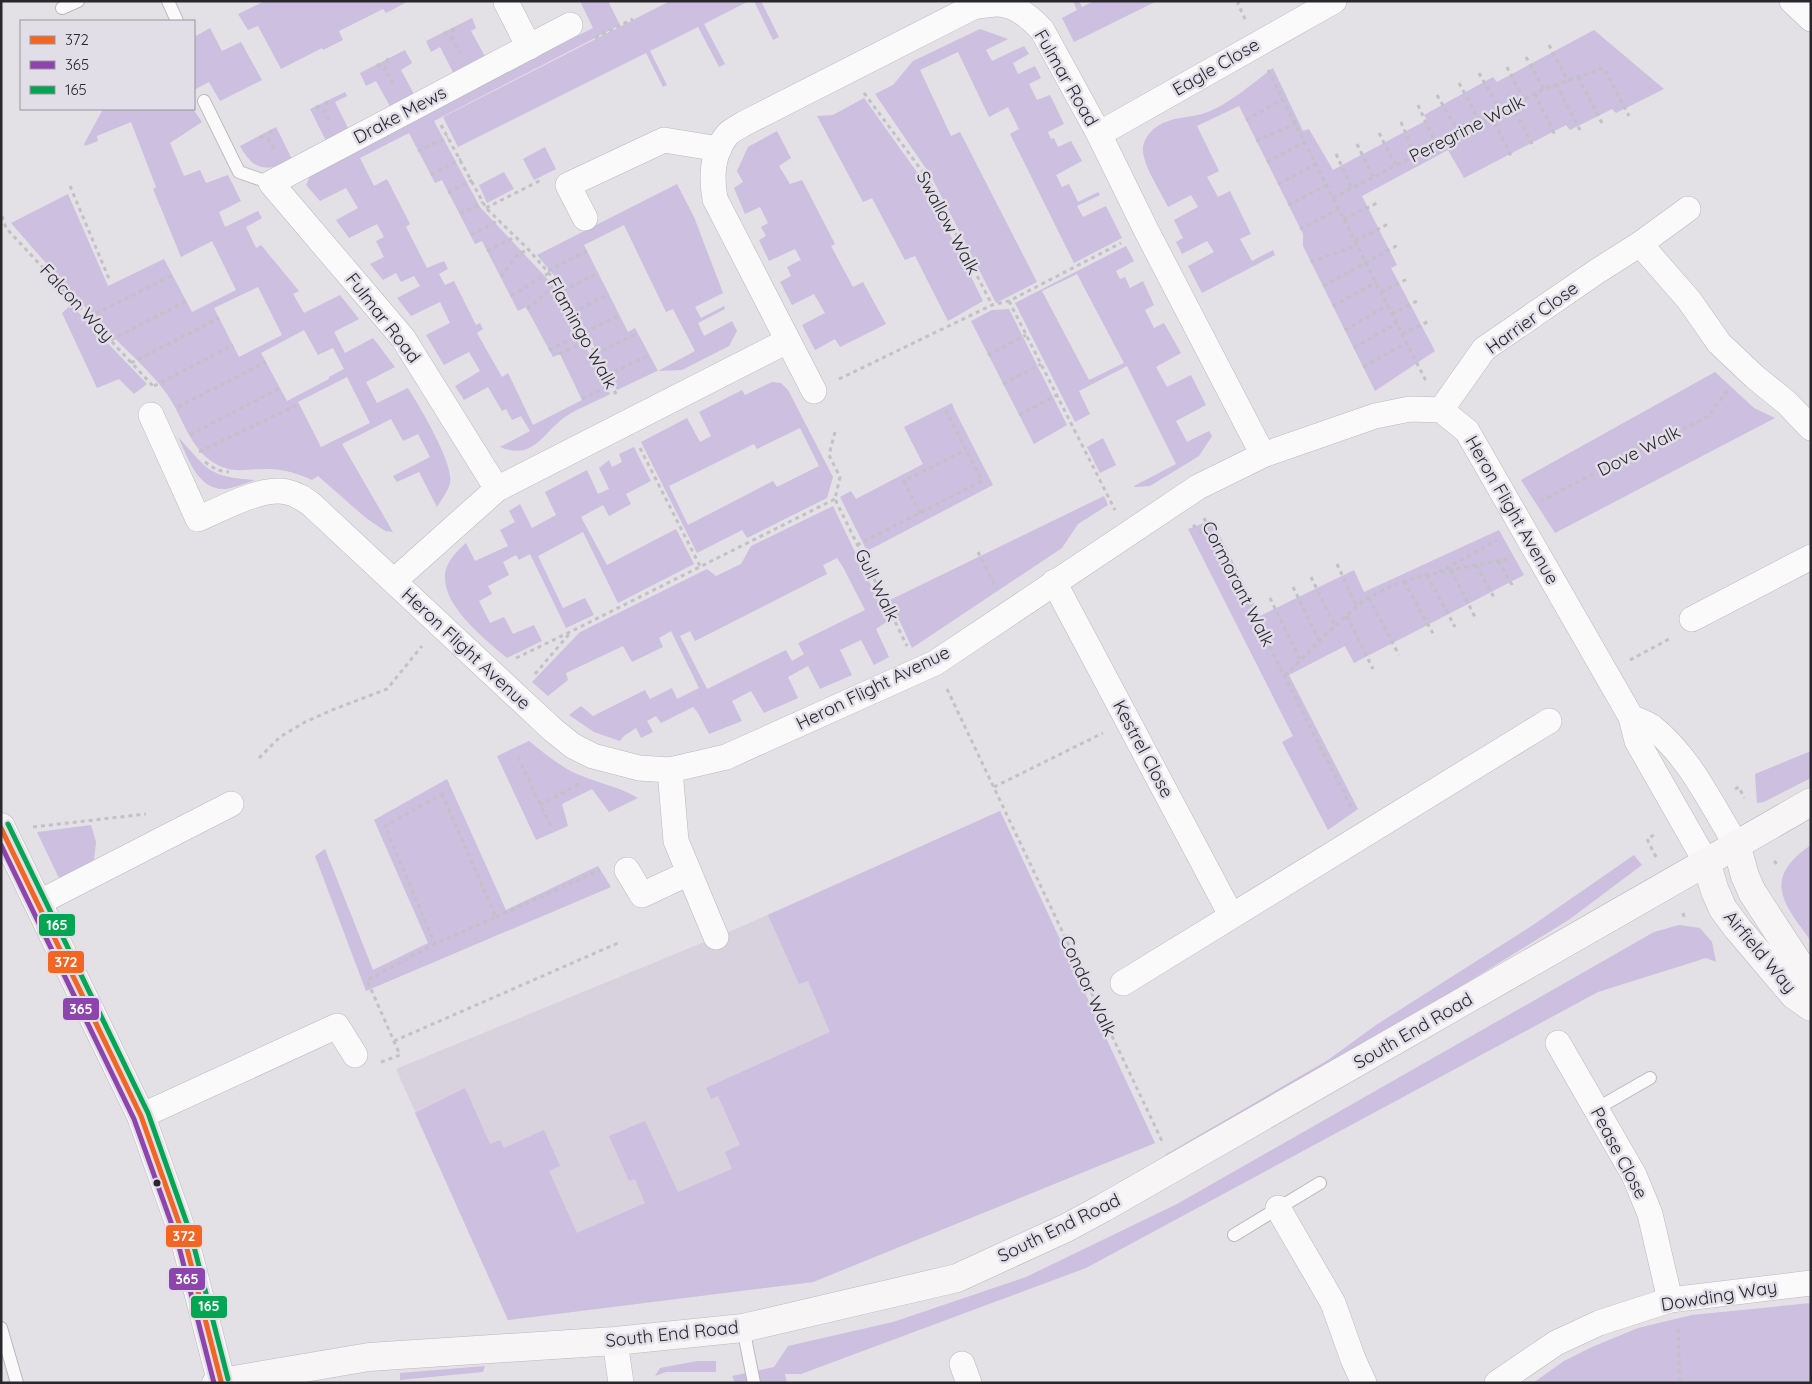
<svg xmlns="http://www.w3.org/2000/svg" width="1812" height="1384" viewBox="0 0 1812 1384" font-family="Quicksand,sans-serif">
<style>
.built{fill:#d7d2de}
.green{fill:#ccbfdf;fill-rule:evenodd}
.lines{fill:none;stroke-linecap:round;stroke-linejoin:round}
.lane-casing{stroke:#bab8bd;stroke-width:14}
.street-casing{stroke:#bab8bd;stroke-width:26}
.secondary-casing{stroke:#bab8bd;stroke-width:29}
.path{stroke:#c2c1c4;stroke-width:3;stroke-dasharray:4 4;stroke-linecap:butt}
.lane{stroke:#fbfafb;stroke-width:12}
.street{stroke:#fbfafb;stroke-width:25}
.secondary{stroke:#f8f5f6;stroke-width:28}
.bus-1-casing{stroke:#e2dee8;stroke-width:9}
.bus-2-casing{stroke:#e2dee8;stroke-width:9}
.bus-3-casing{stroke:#e2dee8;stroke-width:9}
.bus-1{stroke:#f26522;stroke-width:5}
.bus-2{stroke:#8e44ad;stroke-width:5}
.bus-3{stroke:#00a651;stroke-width:5}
.bus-dot{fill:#29272b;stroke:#e2dee8;stroke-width:2}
.labels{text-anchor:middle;stroke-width:5;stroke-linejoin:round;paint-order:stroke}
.street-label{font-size:18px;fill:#29272b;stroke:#e2dee8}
.line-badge{stroke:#e2dee8;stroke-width:2}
.badge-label{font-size:14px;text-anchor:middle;font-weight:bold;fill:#fff}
</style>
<rect width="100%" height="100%" fill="#e3e0e6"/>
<!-- built -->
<path class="built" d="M1000 811 1155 1143 813 1282 508 1320 396 1069 738 928Z"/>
<!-- green -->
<g class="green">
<path d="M265 1H406L407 2 386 13 383 9 339 31 343 40 323 50 322 48 281 69 258 26 248 30 238 14Z"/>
<path d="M580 1H608L620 25 434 121 480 207 555 287 610 394C595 402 578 408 565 417 542 433 534 461 500 447L530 431 521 416 512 420 506 409 502 411 488 387 464 400 455 386 480 371 469 352 444 365 426 335 450 323 440 302 411 316 397 298 420 286 414 276 401 282 396 273 383 280 370 264 384 257 376 241 384 237 377 224 349 238 336 220 358 208 346 188 320 201 306 185 313 169 593 28ZM409 133 435 183 442 180 475 244 482 241 518 311 526 307 553 357 560 354 582 400 533 425 508 373 502 377 477 333 483 329 480 323 476 325 454 281 445 285 439 274 448 269 444 261 427 268 406 227 410 224 387 179 374 186 360 158Z"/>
<path d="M670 1H749L704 24 725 64 719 67 698 27 650 51 667 85 663 87 646 53 458 147 443 117Z"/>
<path d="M754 1H761L779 37 773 40Z"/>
<path d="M1073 1H1079L1082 7 1094 1H1157L1074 42 1062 18 1077 10Z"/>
<path d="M472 18 476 28 471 31 487 60 455 76 440 47 431 52 426 41Z"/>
<path d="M210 28 222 51 241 42 262 80 220 101 209 82 194 90V37Z"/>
<path d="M980 29 1008 39 986 50 992 61 1024 46 1029 54 1013 63 1018 74 1035 66 1041 78 1029 84 1037 100 1050 95 1064 124 1048 132 1051 139 1054 138 1058 147 1071 141 1082 161 1056 175 1062 187 1069 184 1078 202 1098 192 1100 195 1077 206 1083 217 1106 206 1122 238 1074 263 1010 134 1019 129 1008 107 989 117 958 52 920 70 951 136 960 132 1037 282 996 303 931 176 875 94 893 85 913 61Z"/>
<path d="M1594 30 1664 89 1616 113 1612 109 1570 130 1566 125 1464 178 1448 150 1362 196 1397 265 1391 268 1435 351 1375 391 1303 246V234L1239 106 1197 126 1219 171 1207 177 1218 197 1230 191 1251 234 1240 239 1252 261 1273 250 1275 255 1202 293 1188 266 1214 252 1207 241 1182 254 1176 242 1183 238 1174 220 1198 207 1191 195 1168 207C1161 192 1141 163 1143 147 1144 139 1151 130 1158 126 1171 117 1187 118 1202 114 1226 107 1253 83 1273 68L1303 131 1309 129 1333 170 1427 120 1424 115 1493 77 1497 82Z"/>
<path d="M405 50 412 63 401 70 415 96 391 108 376 81 366 86 360 73Z"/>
<path d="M345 92 347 96 335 102 349 130 326 141 310 109Z"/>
<path d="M864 98 924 182 983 301 948 321 915 256 905 260 872 198 863 202 817 116 833 115Z"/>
<path d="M103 109H193L202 122 170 143 184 176 200 170 206 183 228 175 241 201 219 212 225 227 258 211 262 218 246 227 256 248 261 245 299 291 293 294 304 313 340 295 359 319 334 332 345 353 373 338 395 367 366 382 377 403 408 388C419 406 454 463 450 483 448 491 442 499 437 507L419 472 397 482 393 476 430 457 418 434 403 441 391 419 342 444 393 532 385 531 366 518 318 476 312 480C299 474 284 469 269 469 247 468 234 475 214 463 189 447 183 417 167 394 149 369 123 348 102 325 70 292 41 257 11 223L68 194 108 286 164 259 192 312 236 290 212 241 181 257 153 189 156 187 131 122 97 136 98 141 85 146 84 144ZM258 287 282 335 239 357 214 308ZM304 330 318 355 333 348 344 369 329 377V379L287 401 261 353ZM347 377 370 423 321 447 298 402Z"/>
<path d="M276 127 292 159C268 172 254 172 240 146Z"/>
<path d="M777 131 791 158 779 166 790 184 802 180 835 244 831 246 853 287 863 282 886 324 840 347 835 339 815 350 802 325 825 313 814 294 792 305 780 282 791 276 787 267 801 260 795 249 769 261 759 240 766 236 761 227 768 223 760 207 745 214 734 188 743 182 737 171 748 147Z"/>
<path d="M545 147 556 169 534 180 523 159Z"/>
<path d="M504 172 514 189 487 203 479 185Z"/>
<path d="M677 184 694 217 723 293 695 307 701 318 724 306 725 309 698 323 704 336 732 321 737 331 729 346 682 370 657 371 617 390 562 285 537 255ZM624 225 666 312 673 309 695 351 658 371 635 328 628 332 584 245Z"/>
<path d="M1126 246 1134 261 1116 271 1120 279 1125 277 1130 288 1143 281 1154 305 1145 310 1154 328 1164 323 1181 353 1156 367 1167 387 1191 375 1206 405 1176 421 1187 442 1209 431 1212 436 1199 456 1150 486 1135 487 1134 486 1176 464 1127 366 1079 391 1090 414 1075 422 1015 303ZM1077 274 1124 363 1089 380 1042 291Z"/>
<path d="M71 305 147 384 134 394 119 379 97 388 62 313Z"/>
<path d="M1009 309 1067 425 1034 444 971 321 992 310Z"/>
<path d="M1715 372 1754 408 1775 418 1555 533 1521 480Z"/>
<path d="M772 382 781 383 788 390 833 477 827 498 747 538 742 530 697 553 641 442 687 418 700 442 711 436 699 412 742 390 745 395ZM800 428 819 466 777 487 773 481 688 525 669 486 754 444 757 449Z"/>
<path d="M952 403 955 411 993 485 867 551 840 497 851 491 856 499 923 464 904 427Z"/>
<path d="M178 437C208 469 207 477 255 480 246 483 234 488 225 489 197 490 188 457 178 437Z"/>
<path d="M1103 438 1116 465 1100 473 1087 447Z"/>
<path d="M634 447 651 481 626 494 631 504 609 516 603 505 581 517 607 565 676 529 694 564 618 603 583 532 538 556 563 608 585 598 594 615 566 628 530 554 519 560 516 555 503 562 509 575 488 586 492 594 479 601 490 623 504 617 513 634 534 625 542 641 507 658C486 640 445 608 445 578 444 564 457 551 466 543L475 561 508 546 500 530 515 522 509 511 520 504 532 528 556 515 545 492 587 470 598 494 609 489 599 468 609 460 612 467 622 462 619 454Z"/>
<path d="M1104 496 1108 505 1078 524 1062 548 912 648 890 600Z"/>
<path d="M833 506 888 621 876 629 889 657 874 665 861 640 840 650 852 675 820 689 808 666 788 677 798 698 764 713 751 691 732 701 742 721 709 734 698 713 693 707 661 723 656 716 647 721 653 732 641 738 636 728 624 736 620 741 594 732 569 715 581 706 593 716 645 690 650 699 672 688 677 699 699 688 671 631 659 638 663 647 632 662 623 646 566 673 568 680 548 696 532 682 580 632 707 569 716 576 741 564 751 546ZM837 558 843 567 865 610 798 643 804 654 792 661 786 650 707 689 680 636 690 631 695 641 827 574 823 565Z"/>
<path d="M1212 520 1260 616 1354 570 1364 592 1499 530 1524 575 1354 663 1345 646 1289 675 1358 809 1328 830 1282 742 1293 736 1188 529Z"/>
<path d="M529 741C544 753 559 766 577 774 597 783 618 786 638 798L609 812 592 789 562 804 568 826 536 840 497 756Z"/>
<path d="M1811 751V778L1764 802 1757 803 1755 774Z"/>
<path d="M447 779 506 910 598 866 611 887 366 991 315 856 325 849 373 970 428 943 374 820Z"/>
<path d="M1000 811 1155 1143 813 1282 508 1320 415 1113 465 1088 490 1144 500 1140 504 1148 544 1130 560 1166 549 1171 577 1233 645 1203 635 1179 629 1181 609 1136 645 1121 678 1192 732 1169 725 1152 740 1145 718 1096 711 1099 706 1088 830 1032 808 981 799 984 768 915Z"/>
<path d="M91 825 96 842 94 860 59 878 37 832Z"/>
<path d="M1811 845V941C1802 928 1784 907 1782 891 1778 871 1796 855 1811 845Z"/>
<path d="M1634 855 1642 865 1570 919 1379 1037 1168 1161 1165 1155 1328 1060 1376 1025 1533 925Z"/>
<path d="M1679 925 1700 928 1712 942 1716 962 1706 958 1598 992 1086 1268 801 1374H785L787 1383H735L732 1376 774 1367 788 1346 893 1322 1026 1277 1177 1204 1654 932Z"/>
<path d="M1811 1303V1383H1533L1564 1361 1592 1347 1638 1328 1692 1315Z"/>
<path d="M697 1361H716V1372H666L655 1376 660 1368Z"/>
<path d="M485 1366 483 1372 400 1380V1373Z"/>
</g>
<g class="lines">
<defs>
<g id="lane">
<path d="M168 1 177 21"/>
<path d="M62 8 78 1"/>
<path d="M204 101 239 172 271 183"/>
<path d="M1596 1109 1650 1078"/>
<path d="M1234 1235 1320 1183"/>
<path d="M1 1328 17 1383"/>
<path d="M743 1328 754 1383"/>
</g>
<g id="street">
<path d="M1792 1 1811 19"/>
<path d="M506 2 529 47"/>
<path d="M1099 134 1334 1"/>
<path d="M585 218 568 185 664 140 719 149"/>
<path d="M1640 244 1688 209"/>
<path d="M814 391 715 199C711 176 712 152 728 134 732 130 740 126 745 123L973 7C981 6 989 4 997 4 1014 4 1031 18 1042 30L1099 134 1146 230 1263 455"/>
<path d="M1441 410 1484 349 1596 272 1640 244 1689 300 1719 343 1755 377 1787 403 1811 428"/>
<path d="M151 415 198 519C222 509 262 486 287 492 297 494 304 499 312 505L553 730 573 746 593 756 639 768 670 770 726 757 935 663 1198 487 1263 455 1375 416 1410 409 1441 410 1467 431 1486 464 1631 717 1637 741 1706 862"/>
<path d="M497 489 403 338 271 183 570 25"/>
<path d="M394 581 497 489 787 341"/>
<path d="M1054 582 1231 915"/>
<path d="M1692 619 1811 557"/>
<path d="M1631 717C1637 720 1646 723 1652 727 1690 757 1711 804 1736 844"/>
<path d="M670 770 676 841 716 937"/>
<path d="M627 870 642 895 689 873"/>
<path d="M38 903 231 804"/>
<path d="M1123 983 1549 721"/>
<path d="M1558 1043 1634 1175 1650 1214 1670 1300"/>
<path d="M141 1116 337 1026 355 1055"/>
<path d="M1278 1208 1333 1303 1353 1359 1364 1383"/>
<path d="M615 1341 621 1383"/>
<path d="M962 1364 969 1383"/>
<path d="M1497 1383 1556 1343 1599 1323 1670 1300 1811 1283"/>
</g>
<g id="secondary">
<path d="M1 827 141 1116 184 1237 221 1381"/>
<path d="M1736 844 1745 876 1752 892 1808 978 1811 986"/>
<path d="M1706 862 1715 891 1723 909 1738 929 1794 995 1811 1007"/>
<path d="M216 1383 369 1357 615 1341 743 1328 957 1278 1066 1228 1103 1208 1811 802"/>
</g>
</defs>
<!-- lane casing -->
<use href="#lane" class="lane-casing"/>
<!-- street casing -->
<use href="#street" class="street-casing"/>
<!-- secondary casing -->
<use href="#secondary" class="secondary-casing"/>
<!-- path -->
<g class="path">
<path d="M1239 1 1238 4 1245 19"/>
<path d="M453 28V39L460 53"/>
<path d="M444 32 452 39"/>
<path d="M595 38 633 19"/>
<path d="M1549 45 1568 81"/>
<path d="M1526 57 1544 89"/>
<path d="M388 58 385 70 394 85"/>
<path d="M377 64 385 70"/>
<path d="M1507 67 1523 99"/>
<path d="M1268 70 1426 381"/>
<path d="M1479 73 1501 111"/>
<path d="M1578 77 1602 123"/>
<path d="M1459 83 1480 122"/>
<path d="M1556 84 1581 132"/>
<path d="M864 93 928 179 992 305"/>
<path d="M1535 94 1556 137"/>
<path d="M1437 95 1459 133"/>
<path d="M327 101 325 112 329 121"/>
<path d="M1418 105 1436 145"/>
<path d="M1512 105 1534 148"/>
<path d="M316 106 325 112"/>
<path d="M1491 116 1512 158"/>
<path d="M1246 120 1283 99"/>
<path d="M1401 122 1415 156"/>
<path d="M441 125 486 208 528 249 560 286 617 396"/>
<path d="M271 130 269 140 274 150"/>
<path d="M1379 133 1396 166"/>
<path d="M260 136 269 140"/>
<path d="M1256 141 1295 124"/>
<path d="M1357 144 1373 177"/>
<path d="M418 151 448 137"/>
<path d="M1336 154 1352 188"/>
<path d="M1267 162 1305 142"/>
<path d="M431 175 461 159"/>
<path d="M1278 184 1316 164"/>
<path d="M70 186 110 281"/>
<path d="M448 193 472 180"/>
<path d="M1333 198 1544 89 1604 68 1629 116"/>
<path d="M1288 205 1327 185"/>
<path d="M486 208 541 180"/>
<path d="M460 214 483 202"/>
<path d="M2 216 6 228 154 387"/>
<path d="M1344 219 1377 203"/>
<path d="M1300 229 1339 209"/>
<path d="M471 235 499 220"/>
<path d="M1355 241 1388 224"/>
<path d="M487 251 515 237"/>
<path d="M1311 262 1357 245"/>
<path d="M548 271 587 251"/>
<path d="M501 277 516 256 528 249"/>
<path d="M1323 286 1398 245"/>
<path d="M563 291 598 273"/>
<path d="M1381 292 1407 279"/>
<path d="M511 296 549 273"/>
<path d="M1009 301 1115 510"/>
<path d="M1333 306 1376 282"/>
<path d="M527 309 546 293 560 286"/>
<path d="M573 312 609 294"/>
<path d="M1392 314 1419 300"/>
<path d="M89 317 173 275"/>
<path d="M1345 330 1388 305"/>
<path d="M1402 334 1431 320"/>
<path d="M111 340 186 301"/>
<path d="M1354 348 1397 323"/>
<path d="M549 350 620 315"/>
<path d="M559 354 588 340"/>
<path d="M595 354 638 333"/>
<path d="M988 355 1026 335"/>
<path d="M131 363 219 318"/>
<path d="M1363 367 1406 343"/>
<path d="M607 375 649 355"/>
<path d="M839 379 992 305 1009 301 1121 243"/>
<path d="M1003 384 1041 364"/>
<path d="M154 386 233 345"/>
<path d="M582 399 611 384"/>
<path d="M178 407 266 362"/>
<path d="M1019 415 1057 395"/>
<path d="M835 432 829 455 840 477 835 499 907 646"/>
<path d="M190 435 280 388"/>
<path d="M640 448 700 566"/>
<path d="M199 452 299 404"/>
<path d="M205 462 217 470 229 472"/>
<path d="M1540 501 1707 417 1728 390"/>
<path d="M920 513 904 481 966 450"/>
<path d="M1204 518 1352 809"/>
<path d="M1193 525 1217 545"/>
<path d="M857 545 982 481 944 407"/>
<path d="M978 552 997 589"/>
<path d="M1498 561 1514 588"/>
<path d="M1337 564 1357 607"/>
<path d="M1476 565 1495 599"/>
<path d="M1451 570 1475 617"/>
<path d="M1439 572 1497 540"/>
<path d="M1427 575 1455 627"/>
<path d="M1311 577 1335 626"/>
<path d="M1404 581 1435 637"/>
<path d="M1293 587 1319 641"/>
<path d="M1270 598 1300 660"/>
<path d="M1369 598 1399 655"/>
<path d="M1347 616 1373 669"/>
<path d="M516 658 572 631 835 499"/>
<path d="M1630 660 1671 638"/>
<path d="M535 674 570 633"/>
<path d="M1285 676 1324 636 1364 600 1393 585 1417 577 1507 559"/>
<path d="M947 689 1162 1141"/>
<path d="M518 757 551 827"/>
<path d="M259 758 280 737 305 722 332 710 387 689 422 646"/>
<path d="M994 787 1103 733"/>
<path d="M1735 789 1739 787 1744 798"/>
<path d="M442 794 496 917 435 944 385 826Z"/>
<path d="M540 805 581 783"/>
<path d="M33 827 146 814"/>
<path d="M1656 857 1647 839 1657 833"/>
<path d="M1774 861 1778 865"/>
<path d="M1683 913 1685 920"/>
<path d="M496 917 600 870"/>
<path d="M394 1041 618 943"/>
<path d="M381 1062 400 1055 367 980 435 944"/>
<path d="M1678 1329 1680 1383"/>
</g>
<!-- lane -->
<use href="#lane" class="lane"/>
<!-- street -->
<use href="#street" class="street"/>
<!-- secondary -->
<use href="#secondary" class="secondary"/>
<defs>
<path id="bus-1" d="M1 828 141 1116 184 1237 221 1381"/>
<path id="bus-2" d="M1 845 134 1119 177 1239 214 1383"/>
<path id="bus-3" d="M8 824 148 1113 191 1235 228 1379"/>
</defs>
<!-- bus-1 casing -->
<use href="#bus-1" class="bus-1-casing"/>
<!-- bus-2 casing -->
<use href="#bus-2" class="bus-2-casing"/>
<!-- bus-3 casing -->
<use href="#bus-3" class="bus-3-casing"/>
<!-- bus-1 -->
<use href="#bus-1" class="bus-1"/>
<!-- bus-2 -->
<use href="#bus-2" class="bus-2"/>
<!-- bus-3 -->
<use href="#bus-3" class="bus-3"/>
</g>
<!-- markers -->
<circle class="bus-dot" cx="157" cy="1183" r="4.5"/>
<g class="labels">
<!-- street labels -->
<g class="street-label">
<text transform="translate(1216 67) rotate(-30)" y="6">Eagle Close</text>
<text transform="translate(1066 78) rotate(60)" y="6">Fulmar Road</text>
<text transform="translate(400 115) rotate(-28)" y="6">Drake Mews</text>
<text transform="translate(1467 129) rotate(-27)" y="6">Peregrine Walk</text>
<text transform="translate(948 223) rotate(62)" y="6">Swallow Walk</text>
<text transform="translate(77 303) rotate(47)" y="6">Falcon Way</text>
<text transform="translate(383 318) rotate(52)" y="6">Fulmar Road</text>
<text transform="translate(1532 318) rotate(-36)" y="6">Harrier Close</text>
<text transform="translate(582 333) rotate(61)" y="6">Flamingo Walk</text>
<text transform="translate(1639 451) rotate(-27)" y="6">Dove Walk</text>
<text transform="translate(1512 510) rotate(60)" y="6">Heron Flight Avenue</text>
<text transform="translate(1238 584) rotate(63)" y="6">Cormorant Walk</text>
<text transform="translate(877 585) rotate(64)" y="6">Gull Walk</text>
<text transform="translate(466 649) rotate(43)" y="6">Heron Flight Avenue</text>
<text transform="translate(873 688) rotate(-26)" y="6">Heron Flight Avenue</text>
<text transform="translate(1143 749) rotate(62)" y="6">Kestrel Close</text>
<text transform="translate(1760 952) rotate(50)" y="6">Airfield Way</text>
<text transform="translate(1088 986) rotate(65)" y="6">Condor Walk</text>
<text transform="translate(1413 1031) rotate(-30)" y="6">South End Road</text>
<text transform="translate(1619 1153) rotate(62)" y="6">Pease Close</text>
<text transform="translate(1059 1228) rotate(-26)" y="6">South End Road</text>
<text transform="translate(1719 1296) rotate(-9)" y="6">Dowding Way</text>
<text transform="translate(672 1334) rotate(-6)" y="6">South End Road</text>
</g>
</g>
<g class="line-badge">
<rect x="38" y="913" width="38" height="24" rx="5" fill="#00a651"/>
<rect x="47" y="950" width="38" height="24" rx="5" fill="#f26522"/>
<rect x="62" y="997" width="38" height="24" rx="5" fill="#8e44ad"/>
<rect x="165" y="1224" width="38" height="24" rx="5" fill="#f26522"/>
<rect x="168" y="1267" width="38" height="24" rx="5" fill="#8e44ad"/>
<rect x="190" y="1295" width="38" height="24" rx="5" fill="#00a651"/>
</g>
<g class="badge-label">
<text x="57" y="930">165</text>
<text x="66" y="967">372</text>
<text x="81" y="1014">365</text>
<text x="184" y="1241">372</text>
<text x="187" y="1284">365</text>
<text x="209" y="1311">165</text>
</g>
<!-- border -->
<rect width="1812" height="1384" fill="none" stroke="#29272b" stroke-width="5"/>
<!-- legend -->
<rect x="20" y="20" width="175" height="90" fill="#e2dee8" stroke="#98959c"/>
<rect x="30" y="36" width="25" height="8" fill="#f26522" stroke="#98959c"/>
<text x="65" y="45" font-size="15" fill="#29272b">372</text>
<rect x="30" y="61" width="25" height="8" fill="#8e44ad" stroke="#98959c"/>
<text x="65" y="70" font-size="15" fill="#29272b">365</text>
<rect x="30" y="86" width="25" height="8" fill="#00a651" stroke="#98959c"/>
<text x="65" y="95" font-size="15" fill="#29272b">165</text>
</svg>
